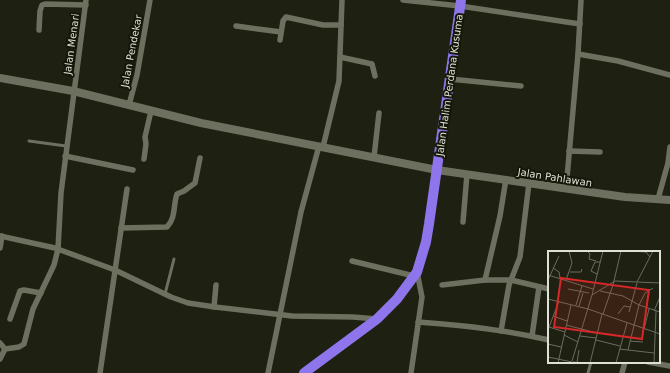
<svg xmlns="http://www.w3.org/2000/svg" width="670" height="373" viewBox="0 0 670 373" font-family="'DejaVu Sans',sans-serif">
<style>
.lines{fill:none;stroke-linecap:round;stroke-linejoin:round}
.lane{stroke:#6d705e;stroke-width:3}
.street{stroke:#6d705e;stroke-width:5.5}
.secondary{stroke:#6d705e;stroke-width:8}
.highway{stroke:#8e75ec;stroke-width:10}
.labels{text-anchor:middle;stroke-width:4;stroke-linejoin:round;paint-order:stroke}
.street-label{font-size:10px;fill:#dfe1d7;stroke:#151708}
.inset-road{fill:none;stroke:#6b6d60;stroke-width:1}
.view{fill:#d62828;fill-opacity:0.15;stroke:#d62828;stroke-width:2}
.inset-edge{fill:none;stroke:#dfe1d7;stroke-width:2}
</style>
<rect width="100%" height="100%" fill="#1e2011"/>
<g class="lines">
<!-- lane -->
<g class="lane">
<path d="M29 141 66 146"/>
<path d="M165 294 174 259"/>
<path d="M588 373 591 362"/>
</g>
<!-- street -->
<g class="street">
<path d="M403 0 460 6 580 24"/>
<path d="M236 26 281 32"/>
<path d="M39 30 40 11 42 5 45 4 86 5"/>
<path d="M280 40 283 21 286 17 323 25H341"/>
<path d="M578 54 618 61 670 75"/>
<path d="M340 57 372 64 375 76"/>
<path d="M450 79 521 86"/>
<path d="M129 105 137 75 150 0"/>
<path d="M323 147 339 81 342 0"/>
<path d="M569 151 600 152"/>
<path d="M65 156 133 170"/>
<path d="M374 157 379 113"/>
<path d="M144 159 146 144 145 137 151 111"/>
<path d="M566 189 578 54 581 0"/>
<path d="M658 199 668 163 670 147"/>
<path d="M463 222 467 174"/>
<path d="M121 228 167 227C176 218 173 205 177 194L184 191 195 183 200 158"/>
<path d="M0 236 55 248 115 270 171 297 188 303 215 307 292 316 353 317 377 319"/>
<path d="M0 248 2 236"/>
<path d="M352 261 414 276"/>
<path d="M485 280 500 216 506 179"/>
<path d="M442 285 485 280H511L549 289"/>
<path d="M214 307 216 285"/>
<path d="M10 319 20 291 24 290 41 293"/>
<path d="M418 322C462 325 506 330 549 340"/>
<path d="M501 331 509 285 520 257 529 183"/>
<path d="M532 336 539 287"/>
<path d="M0 343 5 349"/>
<path d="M0 359 5 349 19 347 24 344 33 309 54 265 58 249 61 193 86 0"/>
<path d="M648 362 670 366"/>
<path d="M100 373 127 189"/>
<path d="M268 373 301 212 319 146"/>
<path d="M411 373 422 297 417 272"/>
<path d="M622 373 625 362"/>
</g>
<!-- secondary -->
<path class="secondary" d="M0 78 73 91 201 123 437 170 625 197 670 200"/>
<!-- highway -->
<path class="highway" d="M304 373 377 319 397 299 417 272 426 242 429 224 461 0"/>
</g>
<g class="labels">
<!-- street labels -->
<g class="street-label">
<text transform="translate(71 44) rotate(-82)" y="4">Jalan Menari</text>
<text transform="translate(131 51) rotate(-79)" y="4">Jalan Pendekar</text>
<text transform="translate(449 85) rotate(-82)" y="4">Jalan Halim Perdana Kusuma</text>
<text transform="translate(555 177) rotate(9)" y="4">Jalan Pahlawan</text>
</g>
</g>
<!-- overview -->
<g transform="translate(548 251)">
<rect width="112" height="112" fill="#1e2011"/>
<path class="inset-road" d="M39 0 42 3 41 8 48 10M86 0 98 1 102 6M5 17 11 21 12 27M22 21H33L34 18M49 23 43 20 47 11H52M0 24 45 38M0 29 11 5M18 29 24 12 21 0M89 31 112 32M89 31 105 0M20 38 41 42M52 40 75 45 91 54 112 61M44 44 55 0M0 48 40 58 112 83M28 54 34 35M31 55 35 42M106 60 112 46M81 61 89 32M55 63 65 34 73 0M70 63 76 55 82 56M5 65 19 70M18 74 49 82M1 76 17 81M96 78 101 58M0 79 11 50M16 84 30 91M32 85 48 87M48 89 72 95M82 90 95 91M0 93 13 96M71 98 106 102M80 99 91 54 97 42 105 37M0 106 24 111M24 110 44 44 67 30 89 31M25 111 39 112M29 111 31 99M10 112 23 54M42 112 54 63M68 112 79 72M106 112 108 60"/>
<path class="view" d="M13 27 101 39 94 88 6 76Z"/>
<rect width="112" height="112" class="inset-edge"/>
</g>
</svg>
